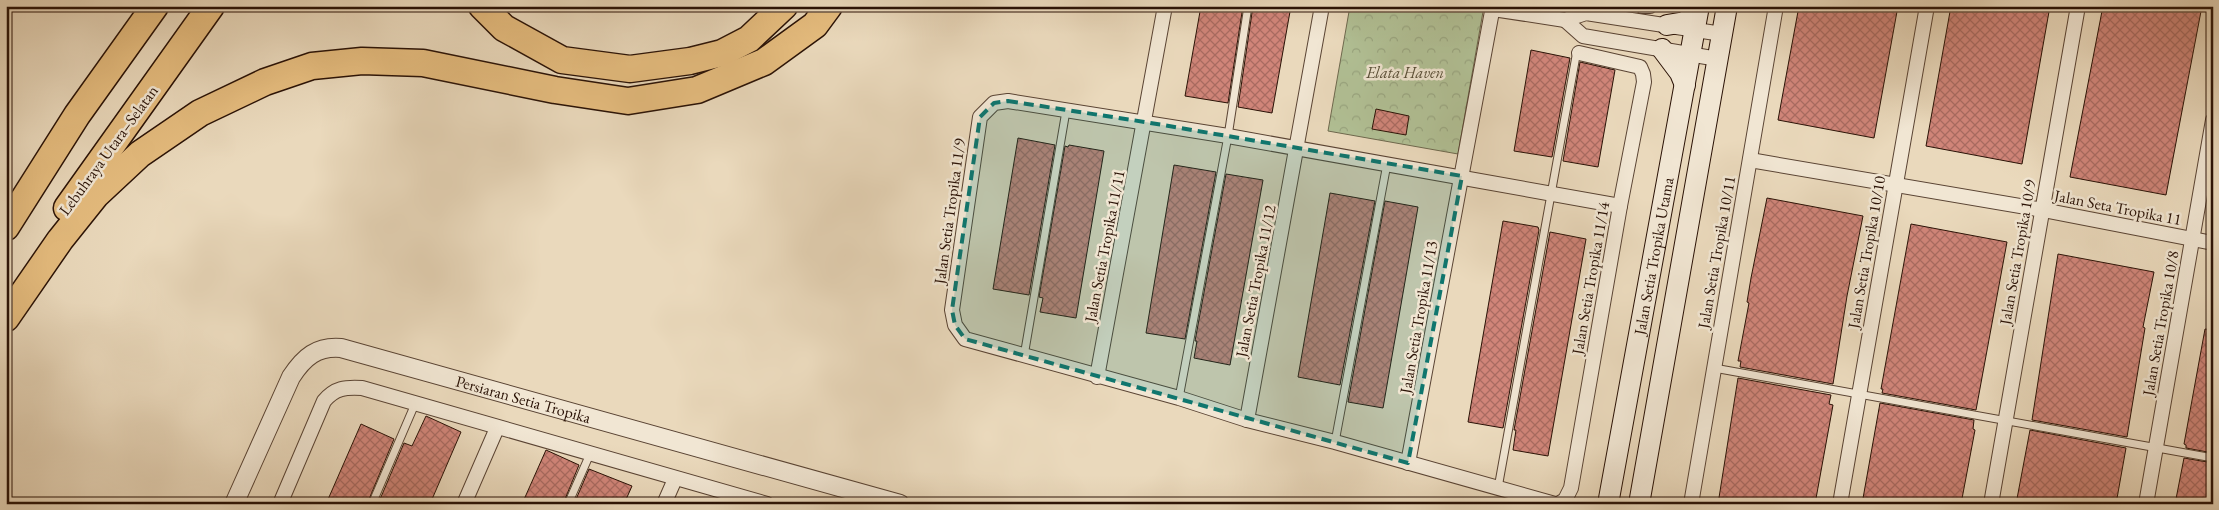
<svg xmlns="http://www.w3.org/2000/svg" width="2219" height="510" viewBox="0 0 2219 510" font-family="'EB Garamond',serif">
<style>
.park{fill:url(#park-crowns);stroke:#6e694e}
.building{fill:url(#building-cross-hatch);stroke:#2a1206}
.lines{fill:none;stroke-linecap:round;stroke-linejoin:round}
.service-casing{stroke:#5a4434;stroke-width:9}
.minor-casing{stroke:#5a4434;stroke-width:16}
.tertiary-casing{stroke:#5a4434;stroke-width:20}
.secondary-casing{stroke:#2a1206;stroke-width:22}
.motorway-casing{stroke:#2a1206;stroke-width:29}
.service{stroke:#f1e6d3;stroke-width:7}
.minor{stroke:#f1e6d3;stroke-width:14}
.tertiary{stroke:#f1e6d3;stroke-width:18}
.secondary{stroke:#f1e6d3;stroke-width:20}
.motorway{stroke:#e5bc7e;stroke-width:26}
.marked{fill:#0f766e;fill-opacity:0.2;stroke:#0f766e;stroke-width:4;stroke-dasharray:10 6;stroke-linejoin:round}
.labels{text-anchor:middle;stroke-width:5;stroke-linejoin:round;paint-order:stroke}
.park-label{font-size:16px;font-style:italic;fill:#594f38;stroke:#f1e6d3}
.street-label{font-size:16px;fill:#2a1206;stroke:#f1e6d3}
</style>
<defs>
<pattern id="park-crowns" width="20" height="18" patternUnits="userSpaceOnUse" patternTransform="scale(1.25)"><rect width="20" height="18" fill="#b1c095"/><path d="M2 6a3 3 0 1 1 6 0M12 15a3 3 0 1 1 6 0" fill="none" stroke="#98a47f"/></pattern>
<pattern id="building-cross-hatch" width="8" height="8" patternUnits="userSpaceOnUse" patternTransform="scale(1.25)"><rect width="8" height="8" fill="#d08579"/><path d="M0 0l8 8M0 8l8-8" fill="none" stroke="#a96b61"/></pattern>
</defs>
<rect width="100%" height="100%" fill="#ead9bc"/>
<filter id="stains"><feTurbulence type="fractalNoise" baseFrequency=".004" numOctaves="4"/><feColorMatrix values="0 0 0 0 .2 0 0 0 0 .09 0 0 0 0 .02 0 0 0 .5 -.17"/></filter>
<radialGradient id="worn" r=".72"><stop offset=".6" stop-color="#630" stop-opacity="0"/><stop offset="1" stop-color="#630" stop-opacity=".3"/></radialGradient>
<!-- park -->
<path class="park" d="M1350 6H1484L1458 154 1328 131Z"/>
<!-- building -->
<g class="building">
<path d="M1201 6H1243L1228 103 1185 96Z"/>
<path d="M1253 6H1291L1272 113 1238 107Z"/>
<path d="M1799 6H1898L1874 138 1778 120Z"/>
<path d="M1951 6H2050L2022 164 1926 146Z"/>
<path d="M2103 6H2202L2166 195 2070 177Z"/>
<path d="M1531 50 1570 58 1552 157 1514 151Z"/>
<path d="M1580 62 1615 70 1598 167 1563 161Z"/>
<path d="M1376 109 1409 116 1406 135 1372 129Z"/>
<path d="M1018 138 1055 145 1029 295 993 289Z"/>
<path d="M1069 145 1104 151 1076 318 1040 312 1043 298 1039 297 1065 146 1068 147Z"/>
<path d="M1174 165 1216 172 1185 339 1146 333Z"/>
<path d="M1226 174 1263 180 1230 365 1194 358 1197 341H1195Z"/>
<path d="M1330 193 1375 201 1340 385 1298 377Z"/>
<path d="M1767 198 1863 216 1847 296 1833 384 1740 367 1741 361H1738L1749 303 1747 302 1751 278Z"/>
<path d="M1385 201 1418 207 1383 408 1348 402Z"/>
<path d="M1503 221 1538 227 1539 230 1503 428 1468 422Z"/>
<path d="M1911 224 2007 242 1976 410 1882 393 1883 389H1881Z"/>
<path d="M1550 232 1586 239 1548 456 1513 450 1516 430H1514Z"/>
<path d="M2058 254 2154 272 2143 327 2145 328 2127 437 2032 420Z"/>
<path d="M2205 329 2213 330V453L2186 448V445L2184 444Z"/>
<path d="M1738 378 1831 395 1829 404 1833 405 1815 504H1718Z"/>
<path d="M1880 403 1974 420 1973 429 1975 430 1961 504H1862Z"/>
<path d="M426 416 461 432 430 504H378L404 443 412 446Z"/>
<path d="M361 424 394 439 367 504H326Z"/>
<path d="M2030 430 2126 448 2116 504H2016Z"/>
<path d="M546 450 579 465 563 504H522Z"/>
<path d="M2184 458 2213 463V504H2175Z"/>
<path d="M589 469 632 486 624 504H574Z"/>
</g>
<g class="lines">
<defs>
<g id="service">
<path d="M1024 356 1066 111"/>
<path d="M1714 368 2213 458"/>
<path d="M1179 398 1228 136 1248 6"/>
<path d="M1335 442 1387 164"/>
<path d="M1498 488 1576 56 1579 53"/>
<path d="M372 504 415 404"/>
<path d="M568 504 590 454"/>
</g>
<g id="minor">
<path d="M1642 6H1650"/>
<path d="M1493 9 1565 20 1586 13 1722 34"/>
<path d="M1565 20 1583 36 1718 59"/>
<path d="M1750 160 2043 210 2213 243"/>
<path d="M1097 377 1165 6"/>
<path d="M1247 420 1322 6"/>
<path d="M1408 463 1493 6"/>
<path d="M280 504 324 401C335 388 345 387 362 388L767 504"/>
<path d="M464 504 497 428"/>
<path d="M664 504 675 479"/>
<path d="M1555 504 1335 442 1247 420 1179 398 965 339 955 325 952 310 980 117 994 103 1008 101 1228 136 1620 206"/>
<path d="M1558 504 1565 500 1571 488 1620 206 1644 82 1643 74 1640 67 1579 53"/>
<path d="M1691 504 1776 6"/>
<path d="M1840 504 1927 6"/>
<path d="M1991 504 2078 6"/>
<path d="M2146 504 2213 120"/>
</g>
<g id="tertiary">
<path id="s1" d="M234 504 291 377C304 357 317 346 341 348L900 504"/>
</g>
<g id="secondary">
<path d="M1667 25 1685 22 1698 9"/>
<path d="M1662 49 1680 73 1685 85"/>
<path id="s2" d="M1608 504 1699 6"/>
<path d="M1639 504 1727 6"/>
</g>
<g id="motorway">
<path d="M482 6 504 28 562 60 630 69 690 61 722 53 749 39 784 6"/>
<path d="M67 208 211 6"/>
<path d="M6 227 77 115 155 6"/>
<path d="M6 318 60 240 96 195 140 154 200 113 265 82 312 66 362 61 423 63 555 90 628 101 697 90 764 62 815 25 829 6"/>
</g>
</defs>
<!-- service casing -->
<use href="#service" class="service-casing"/>
<!-- minor casing -->
<use href="#minor" class="minor-casing"/>
<!-- tertiary casing -->
<use href="#tertiary" class="tertiary-casing"/>
<!-- secondary casing -->
<use href="#secondary" class="secondary-casing"/>
<!-- motorway casing -->
<use href="#motorway" class="motorway-casing"/>
<!-- service -->
<use href="#service" class="service"/>
<!-- minor -->
<use href="#minor" class="minor"/>
<!-- tertiary -->
<use href="#tertiary" class="tertiary"/>
<!-- secondary -->
<use href="#secondary" class="secondary"/>
<!-- motorway -->
<use href="#motorway" class="motorway"/>
</g>
<!-- marked area -->
<path class="marked" d="M1008 101 1145 122 1462 176 1408 463 965 339 955 325 952 310 980 117 994 103Z"/>
<g class="labels">
<!-- park labels -->
<g class="park-label">
<text x="1405" y="78">Elata Haven</text>
</g>
<!-- street labels -->
<g class="street-label">
<text transform="translate(108 150) rotate(-54)" y="6">Lebuhraya Utara–Selatan</text>
<text transform="translate(2118 207) rotate(11)" y="6">Jalan Seta Tropika 11</text>
<text transform="translate(949 211) rotate(-82)" y="6">Jalan Setia Tropika 11/9</text>
<text transform="translate(1104 246) rotate(-79)" y="6">Jalan Setia Tropika 11/11</text>
<text transform="translate(1716 252) rotate(-80)" y="6">Jalan Setia Tropika 10/11</text>
<text transform="translate(1866 252) rotate(-80)" y="6">Jalan Setia Tropika 10/10</text>
<text transform="translate(2017 252) rotate(-80)" y="6">Jalan Setia Tropika 10/9</text>
<text dy="6" stroke="none"><textPath href="#s2" startOffset="252">Jalan Setia Tropika Utama</textPath></text>
<text transform="translate(1590 278) rotate(-80)" y="6">Jalan Setia Tropika 11/14</text>
<text transform="translate(1255 281) rotate(-79)" y="6">Jalan Setia Tropika 11/12</text>
<text transform="translate(1418 317) rotate(-80)" y="6">Jalan Setia Tropika 11/13</text>
<text transform="translate(2160 323) rotate(-80)" y="6">Jalan Setia Tropika 10/8</text>
<text dy="6" stroke="none"><textPath href="#s1" startOffset="390">Persiaran Setia Tropika</textPath></text>
</g>
</g>
<!-- margin -->
<rect width="2219" height="510" fill="none" stroke="#ead9bc" stroke-width="25"/>
<rect x="8" y="8" width="2204" height="495" fill="none" stroke="#2a1206" stroke-width="2.5"/>
<rect x="12" y="12" width="2194" height="485" fill="none" stroke="#2a1206"/>
<rect width="100%" height="100%" filter="url(#stains)"/>
<rect width="100%" height="100%" fill="url(#worn)"/>
</svg>
